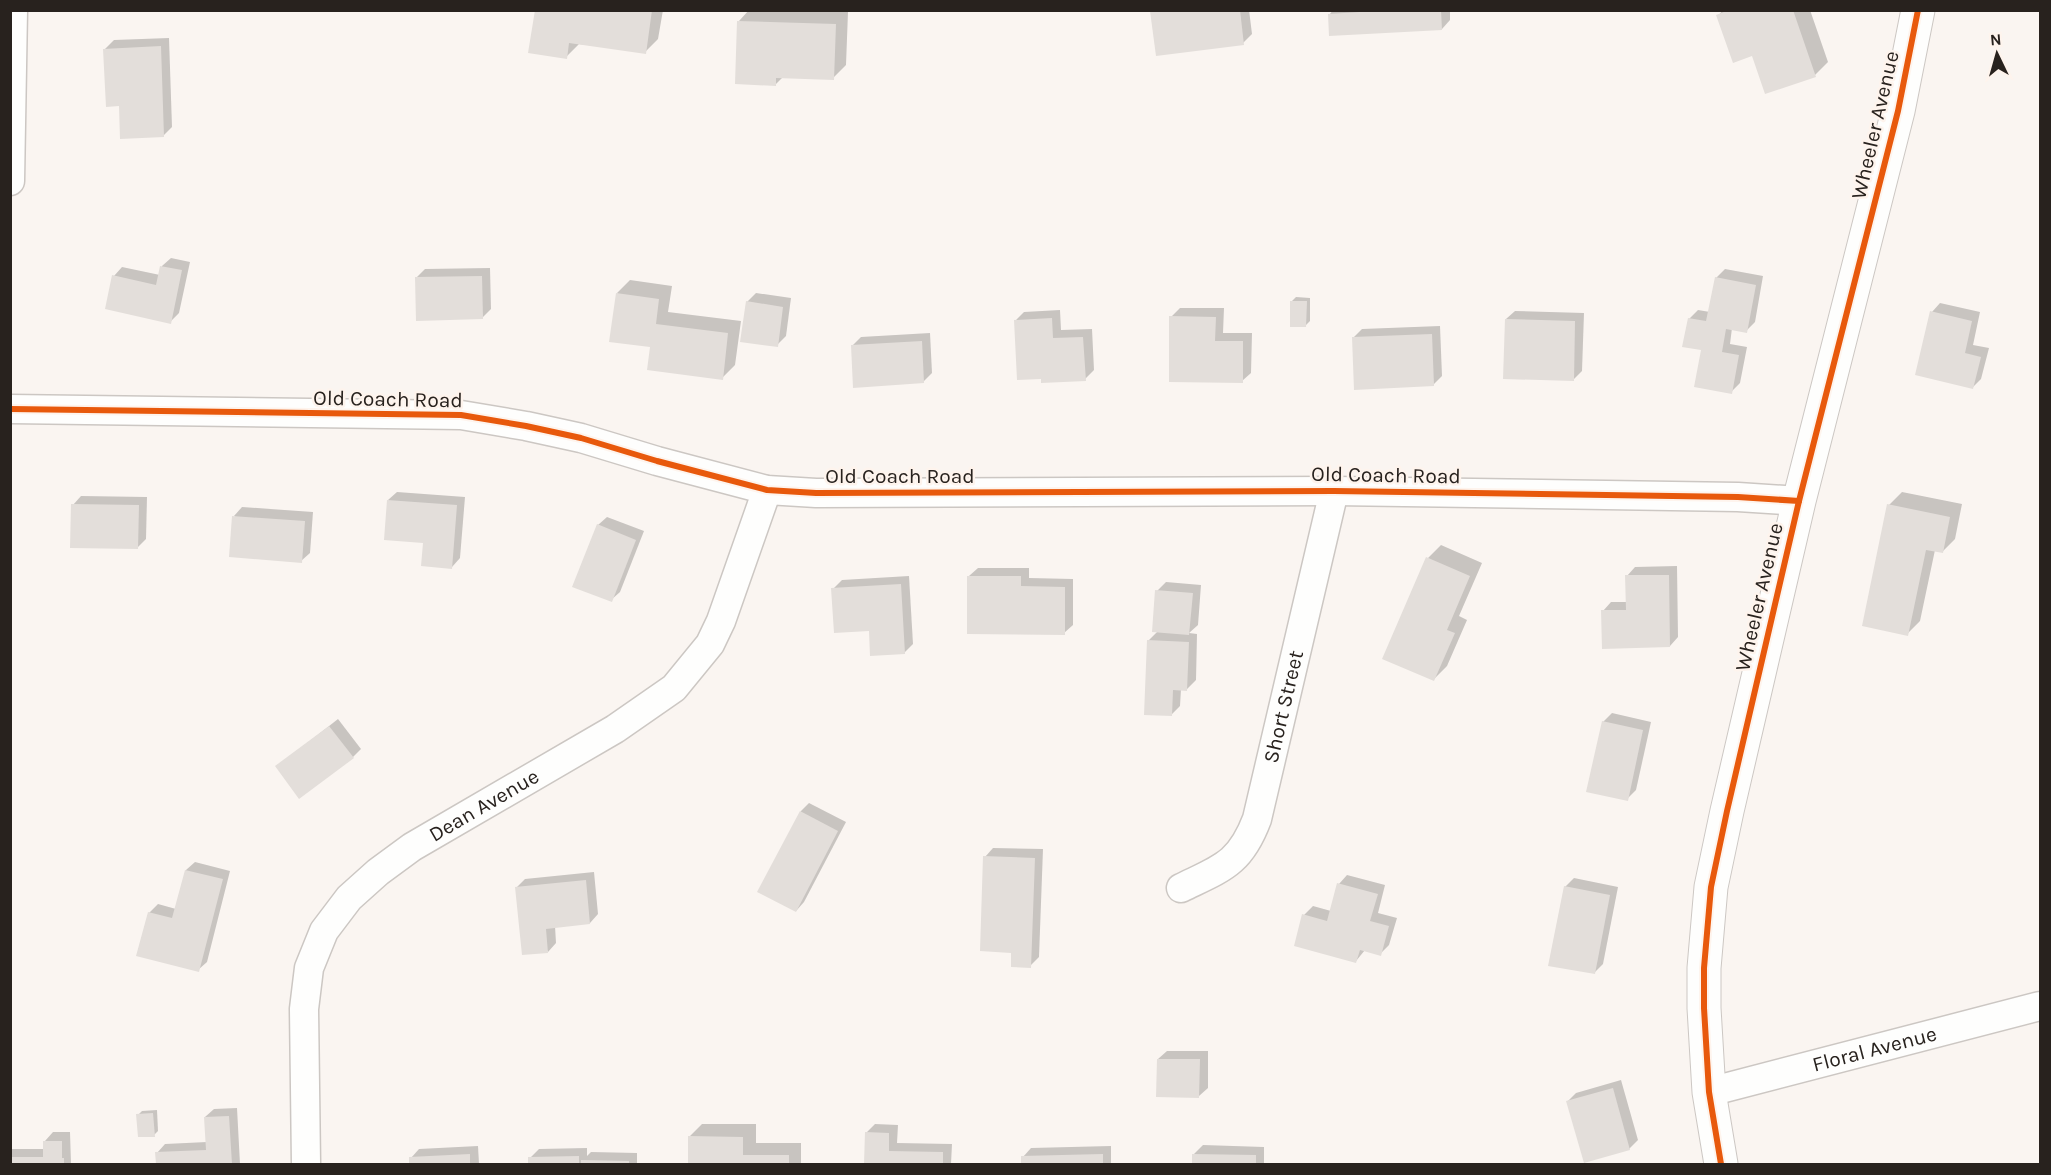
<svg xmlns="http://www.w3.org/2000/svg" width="2051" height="1175" viewBox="0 0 2051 1175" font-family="Karla,sans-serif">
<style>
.shadow{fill:#0003}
.building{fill:#e3deda}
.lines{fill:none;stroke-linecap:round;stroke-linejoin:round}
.minor-casing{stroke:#ccc7c3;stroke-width:31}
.tertiary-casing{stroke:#ccc7c3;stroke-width:35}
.minor{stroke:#fefefd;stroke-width:28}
.tertiary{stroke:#fefefd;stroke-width:33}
.cycleway-casing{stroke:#fef4ed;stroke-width:10}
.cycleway{stroke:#e8590c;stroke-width:6}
.labels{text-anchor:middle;stroke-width:5;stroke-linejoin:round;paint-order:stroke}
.street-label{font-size:21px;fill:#28221e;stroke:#fef4ed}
</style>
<rect width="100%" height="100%" fill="#faf5f1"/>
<!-- shadow -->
<g class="shadow">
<path d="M536 10H663L658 39 645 52 579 44 566 57Z"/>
<path d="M749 10 848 12 846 65 833 78 783 77 775 85 739 21Z"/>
<path d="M1153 10H1249L1252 34 1243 43 1152 12Z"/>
<path d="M1333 10H1450V20L1442 29 1330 14Z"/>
<path d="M1723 10H1810L1828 62 1815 75 1753 54 1718 16Z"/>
<path d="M169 38 172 127 163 136 120 105 105 49 114 40Z"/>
<path d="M171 258 190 262 179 313 170 322 114 276 122 267 160 275 162 266Z"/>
<path d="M490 268 491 309 482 318 416 278 425 269Z"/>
<path d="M1725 269 1763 276 1755 322 1746 331 1732 328 1730 344 1747 347 1740 383 1731 392 1703 349 1689 319 1698 310 1710 312 1716 278Z"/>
<path d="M630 280 672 286 668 312 741 321 735 365 722 378 652 345 617 293Z"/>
<path d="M756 293 791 298 786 336 777 345 747 302Z"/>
<path d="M1296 297 1310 298V321L1306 325 1292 301Z"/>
<path d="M1940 303 1980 312 1973 345 1989 348 1981 379 1973 387 1932 312Z"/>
<path d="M1180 308H1224L1223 333H1252L1251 373 1242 381 1171 317Z"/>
<path d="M1060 310 1061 330 1092 329 1094 370 1085 379 1042 378 1015 321 1024 312Z"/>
<path d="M1515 311 1584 313 1582 371 1573 380 1506 319Z"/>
<path d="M1440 326 1442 376 1433 385 1353 338 1362 329Z"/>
<path d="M930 333 932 373 923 382 852 346 861 337Z"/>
<path d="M397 492 465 497 460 558 452 567 425 542 388 500Z"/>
<path d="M1902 492 1962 504 1955 539 1942 552 1935 550 1920 621 1907 634 1889 505Z"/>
<path d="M81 496 147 497 146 539 137 548 73 505Z"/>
<path d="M242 507 313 512 310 553 301 561 234 516Z"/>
<path d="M607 517 644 531 620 592 611 600 598 525Z"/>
<path d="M1441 545 1482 563 1459 616 1467 620 1447 666 1434 679 1384 658 1428 558Z"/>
<path d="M1677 566 1678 637 1670 646 1603 611 1611 602H1627V576L1635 567Z"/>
<path d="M978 568H1029V578L1073 579V625L1064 633 969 576Z"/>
<path d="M909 576 913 644 904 653 870 629 833 589 842 580Z"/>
<path d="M1166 582 1201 585 1198 625 1189 633 1197 634 1196 680 1187 689H1181L1180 706 1171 715 1148 641 1158 631 1157 591Z"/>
<path d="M1612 713 1651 722 1636 790 1627 799 1603 722Z"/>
<path d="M338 719 361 749 353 757 277 767Z"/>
<path d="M809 803 846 822 804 902 796 911 801 811Z"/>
<path d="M993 848 1043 849 1039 957 1030 966 1013 951 985 857Z"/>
<path d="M195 862 230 871 207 962 198 970 149 913 158 904 176 909 186 870Z"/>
<path d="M594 872 598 914 590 923 555 926 556 943 548 952 516 888 525 879Z"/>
<path d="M1347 875 1385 885 1378 913 1397 918 1389 945 1380 954 1365 950 1356 961 1304 915 1313 906 1331 911 1339 884Z"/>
<path d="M1574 878 1618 887 1603 964 1594 973 1565 887Z"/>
<path d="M1167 1051H1208V1088L1199 1096 1158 1059Z"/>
<path d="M1621 1080 1638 1140 1629 1149 1568 1101 1576 1093Z"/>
<path d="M237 1108 240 1164H157V1153L165 1144 207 1142 205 1117 214 1109Z"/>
<path d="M157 1110 158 1131 154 1135 138 1115 142 1111Z"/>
<path d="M702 1124H756V1143H801V1164H689V1137Z"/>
<path d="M875 1124 898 1125 897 1143 952 1144 951 1164H866V1133Z"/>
<path d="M53 1132H70L71 1164H10V1149H45V1141Z"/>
<path d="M1203 1145 1264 1147V1164H1194V1154Z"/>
<path d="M478 1146 479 1164H411V1158L419 1149Z"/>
<path d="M1111 1146V1164H1023V1157L1031 1148Z"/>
<path d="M587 1148V1156L591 1152 637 1153V1164H530V1158L539 1149Z"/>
</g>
<!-- building -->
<g class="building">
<path d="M535 10H652L646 54 569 43 567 59 528 53Z"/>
<path d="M1158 10H1240L1244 45 1156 56 1150 11Z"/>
<path d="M1359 10H1441L1442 30 1329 36 1328 14 1360 12Z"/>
<path d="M1729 10H1793L1816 77 1765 94 1752 56 1733 63 1716 15Z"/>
<path d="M737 21 836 24 834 80 776 78V86L735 84Z"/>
<path d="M161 46 164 137 120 139 119 106 106 107 103 49Z"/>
<path d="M160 266 182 270 171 324 105 309 112 275 156 285Z"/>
<path d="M482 276 483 319 416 321 415 277Z"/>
<path d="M1715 277 1756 285 1747 333 1726 329 1722 352 1739 355 1732 394 1694 387 1701 350 1682 347 1688 318 1706 321Z"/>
<path d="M616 293 659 299 656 324 728 333 723 380 647 370 650 347 609 342Z"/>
<path d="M746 301 783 307 778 347 740 342Z"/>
<path d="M1290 301H1307L1306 327H1290Z"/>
<path d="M1930 311 1972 321 1965 353 1981 357 1973 389 1915 375Z"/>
<path d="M1169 316 1216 317 1215 341H1243V383L1169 382Z"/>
<path d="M1052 318 1053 338 1083 337 1086 381 1041 383V379L1017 380 1014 320Z"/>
<path d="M1505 319 1575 321 1574 381 1503 379Z"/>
<path d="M1432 334 1434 386 1354 390 1352 337Z"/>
<path d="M922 341 924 383 853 388 851 345Z"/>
<path d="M387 500 457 505 452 569 421 566 423 543 384 540Z"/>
<path d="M71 504 139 505 138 549 70 548Z"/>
<path d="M1887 504 1950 517 1943 553 1926 550 1908 636 1862 626Z"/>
<path d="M232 516 305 521 302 563 229 557Z"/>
<path d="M597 524 636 540 612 602 572 587Z"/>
<path d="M1426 557 1470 576 1447 630 1455 633 1434 681 1382 659Z"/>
<path d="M1625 575H1669L1670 647 1602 649 1601 610H1626Z"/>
<path d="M967 576H1021V586L1065 587V635L967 634Z"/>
<path d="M901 584 905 654 870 656 869 631 834 633 831 588Z"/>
<path d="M1155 590 1193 593 1189 635 1152 632Z"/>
<path d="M1147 640 1189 642 1187 691 1173 690 1172 716 1144 715Z"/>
<path d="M1602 721 1643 730 1628 801 1586 792Z"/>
<path d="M329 726 354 758 299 799 275 766Z"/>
<path d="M800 811 838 831 796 912 757 892Z"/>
<path d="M983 856 1035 858 1031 968 1011 967V953L980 951Z"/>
<path d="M185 870 223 879 199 972 136 956 148 912 172 918Z"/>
<path d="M586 880 590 924 546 929 548 953 522 955 515 887Z"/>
<path d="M1337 883 1378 894 1370 921 1389 926 1381 956 1360 950 1356 963 1294 946 1302 914 1327 921Z"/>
<path d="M1564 886 1610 895 1595 974 1548 966Z"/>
<path d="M1157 1059H1200L1199 1098 1156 1097Z"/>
<path d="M1613 1088 1630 1150 1584 1163 1566 1101Z"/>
<path d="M153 1113 155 1137H138L136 1114Z"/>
<path d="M229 1116 232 1164H156L155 1152 206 1150 204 1117Z"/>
<path d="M865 1132 889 1133V1151L943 1152V1164H864Z"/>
<path d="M688 1136 743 1137V1155H789V1164H688Z"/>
<path d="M43 1141H62V1158H64V1164H10V1157H43Z"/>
<path d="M470 1154V1164H409V1157Z"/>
<path d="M1103 1154V1164H1021V1156Z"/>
<path d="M1192 1154 1256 1155V1164H1192Z"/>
<path d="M579 1156V1164H528V1157Z"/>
<path d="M581 1160 629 1161V1164H581Z"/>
</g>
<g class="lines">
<defs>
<g id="minor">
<path d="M10 181 13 10"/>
<path d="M10 409 461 415 526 426 581 438 657 461 767 490 816 493 1334 491 1738 497 1799 501"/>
<path id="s1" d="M1181 888C1222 868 1240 864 1257 819L1334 491"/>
<path id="s2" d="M1709 1092 2040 1006"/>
<path id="s3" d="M306 1164 304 1009 309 968 324 931 349 898 378 872 412 847 615 729 674 688 710 644 721 621 767 490"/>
</g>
<path id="tertiary" d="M1721 1164 1709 1092 1704 1008V968L1711 887 1727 811 1799 501 1898 111 1918 10"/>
</defs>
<!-- minor casing -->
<use href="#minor" class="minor-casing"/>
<!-- tertiary casing -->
<use href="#tertiary" class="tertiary-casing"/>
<!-- minor -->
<use href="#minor" class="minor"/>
<!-- tertiary -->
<use href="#tertiary" class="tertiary"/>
<defs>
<g id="cycleway">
<path d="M10 409 461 415 526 426 581 438 657 461 767 490 816 493 1334 491 1738 497 1799 501"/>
<path d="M1721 1164 1709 1092 1704 1008V968L1711 887 1727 811 1799 501 1898 111 1918 10"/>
</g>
</defs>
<!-- cycleway casing -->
<use href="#cycleway" class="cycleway-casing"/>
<!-- cycleway -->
<use href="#cycleway" class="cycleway"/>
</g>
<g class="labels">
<!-- street labels -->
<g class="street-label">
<text transform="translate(1875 125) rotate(-77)" y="7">Wheeler Avenue</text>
<text transform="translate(388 399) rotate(1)" y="7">Old Coach Road</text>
<text transform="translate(1386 475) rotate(1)" y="7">Old Coach Road</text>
<text x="900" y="483">Old Coach Road</text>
<text transform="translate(1759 597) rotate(-77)" y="7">Wheeler Avenue</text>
<text dy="7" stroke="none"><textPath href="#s1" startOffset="222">Short Street</textPath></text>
<text dy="7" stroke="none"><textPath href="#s3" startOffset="442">Dean Avenue</textPath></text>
<text dy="7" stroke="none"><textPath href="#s2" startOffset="171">Floral Avenue</textPath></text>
</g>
</g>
<!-- border -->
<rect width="2051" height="1175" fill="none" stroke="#28221e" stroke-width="24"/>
<!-- north arrow -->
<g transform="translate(1997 54) rotate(355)" stroke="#fef4ed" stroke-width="4.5" paint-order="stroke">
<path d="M0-4.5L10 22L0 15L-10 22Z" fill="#28221e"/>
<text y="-9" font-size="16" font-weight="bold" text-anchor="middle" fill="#28221e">N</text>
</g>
</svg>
